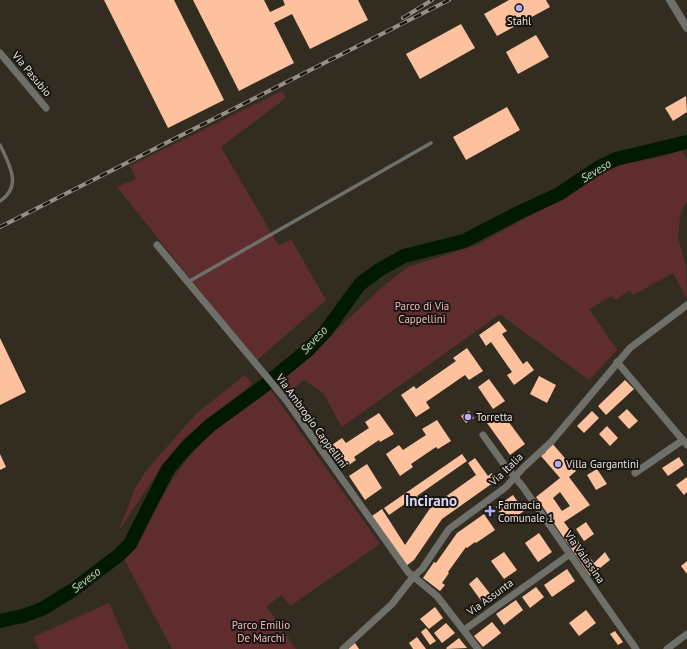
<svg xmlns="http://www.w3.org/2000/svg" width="687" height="649" viewBox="0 0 687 649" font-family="'PT Sans',sans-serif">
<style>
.green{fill:#5f2d2e}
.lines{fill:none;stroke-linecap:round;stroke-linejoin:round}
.river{stroke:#001a01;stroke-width:14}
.building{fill:#fdc19e;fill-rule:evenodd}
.service{stroke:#6f706a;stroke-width:3.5}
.minor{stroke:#6f706a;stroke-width:7}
.tertiary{stroke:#6f706a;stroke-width:8}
.rail-casing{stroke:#959086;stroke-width:4}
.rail{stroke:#181510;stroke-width:2.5;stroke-dasharray:8;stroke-linecap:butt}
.poi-dot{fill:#b2adfa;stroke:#181510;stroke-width:1.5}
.labels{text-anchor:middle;stroke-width:4;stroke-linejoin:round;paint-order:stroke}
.poi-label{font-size:11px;fill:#e6e2da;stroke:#181510;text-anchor:start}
.street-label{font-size:11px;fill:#e6e2da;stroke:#181510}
.park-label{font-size:11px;fill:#f3b9b8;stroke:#181510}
.water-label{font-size:12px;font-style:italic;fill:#9fe3a2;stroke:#181510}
.district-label{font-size:15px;font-weight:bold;fill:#d9d9f6;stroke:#181510}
</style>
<rect width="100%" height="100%" fill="#332d21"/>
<!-- green -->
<g class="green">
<path d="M282 91 286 98 221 147 279 246 291 239 326 300 256 361 117 187 136 179 130 166Z"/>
<path d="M682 150 687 160V200L680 216 678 238 686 265 687 299 673 273 633 295 630 290 615 300 612 296 589 309 617 350 589 380 500 314 342 427 323 393 304 380 288 393 278 382 323 343 381 288 408 267 477 245 573 192 600 173 614 166 665 156Z"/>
<path d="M245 375 252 384 184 438 161 467 118 532 135 489 145 472 196 414Z"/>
<path d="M270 389 380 544 290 606 282 595 266 606 296 649H172L123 557C151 524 166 481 196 449 217 426 246 409 270 389Z"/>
<path d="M109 603 129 649H39L33 637Z"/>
</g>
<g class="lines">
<!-- river -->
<path class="river" d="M0 621 23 616 42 609 73 590 119 555 130 544 168 469 186 448 209 426 264 386 309 349 325 332 360 284 379 270 404 256 464 241 520 212 559 194 599 167 616 159 687 142"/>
</g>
<!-- building -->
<g class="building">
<path d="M104 0H174L224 100 168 128Z"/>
<path d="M193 0H264L270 12 285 5 283 0H358L368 20 310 49 292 14 274 23 294 63 239 91Z"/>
<path d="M509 0H546L550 7 497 36 484 14Z"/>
<path d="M461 24 475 48 420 79 406 54Z"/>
<path d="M536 35 549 57 518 74 506 52Z"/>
<path d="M686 96 687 112 673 121 665 108Z"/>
<path d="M507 107 520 130 466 160 453 137Z"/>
<path d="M499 321 507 331 502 334 523 364 527 361 534 370 514 385 507 375 512 372 491 342 486 346 479 335Z"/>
<path d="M0 338 26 392 0 405Z"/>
<path d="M467 348 483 371 469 380 465 375 426 402 430 408 416 417 401 395 414 386 416 389 456 361 453 358Z"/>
<path d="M539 376 556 385 547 403 530 394Z"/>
<path d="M489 379 505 401 493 409 478 387Z"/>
<path d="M625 380 634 389 606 415 598 406Z"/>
<path d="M627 409 638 421 629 429 618 417Z"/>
<path d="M469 411 474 418 466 423 461 416Z"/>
<path d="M592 411 599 418 584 433 577 426Z"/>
<path d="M379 413 394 434 380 442 379 440 354 457 356 460 343 469 329 447 342 438 346 443 369 428 365 422Z"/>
<path d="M502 413 525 444 510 455 487 423Z"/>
<path d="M437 420 451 441 438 449 436 447 411 464 413 467 400 476 386 454 399 445 403 450 426 435 422 429Z"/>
<path d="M607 426 618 438 610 446 599 434Z"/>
<path d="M551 442 576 471 569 477 590 505 564 522 594 563 605 552 610 560 590 576 536 497 560 478 541 456 546 452 543 449ZM560 492 570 506 562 511 553 498Z"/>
<path d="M0 454 6 467 0 470Z"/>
<path d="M462 454 467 461 417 496 419 500 415 503 412 499 389 515 384 508Z"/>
<path d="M679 457 684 465 668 476 662 468Z"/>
<path d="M475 458 488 476 492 473 497 480 442 519 414 560 406 566 372 516 382 509 405 545 431 507 476 475 468 463Z"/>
<path d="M367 464 382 488 365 500 349 476Z"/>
<path d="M597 469 607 484 596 490 587 475Z"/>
<path d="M687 477V492L684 495 676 485Z"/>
<path d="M513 495 524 511 507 523 496 507Z"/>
<path d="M484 514 495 530 476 543 475 542 467 548 466 547 448 572 449 573 442 583 445 585 440 591 423 578 434 562 436 563 457 533Z"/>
<path d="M586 522 594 534 584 541 576 529Z"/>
<path d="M539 533 552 552 538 562 525 543Z"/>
<path d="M504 552 517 570 504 579 491 561Z"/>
<path d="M687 561V574L681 566Z"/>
<path d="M567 569 575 581 552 597 544 585Z"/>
<path d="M477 577 491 595 482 602 469 584Z"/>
<path d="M536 587 544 597 530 608 522 597Z"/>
<path d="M516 600 523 610 504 625 496 614Z"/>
<path d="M435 607 443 618 429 629 420 619Z"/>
<path d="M586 610 596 623 579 636 569 623Z"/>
<path d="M492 622 501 633 483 647 474 636Z"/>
<path d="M446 623 455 633 442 643 434 633Z"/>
<path d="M426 628 436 641 430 645 421 632Z"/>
<path d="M615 631 623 642 618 645 610 634Z"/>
<path d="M417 637 426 649H413L409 643Z"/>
<path d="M459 638 467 648 447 649 446 648Z"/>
<path d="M355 643 359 649H348Z"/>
</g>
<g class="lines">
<!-- service -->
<g class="service">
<path d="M0 145C9 164 23 186 0 201"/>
<path d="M188 282 431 143"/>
</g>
<!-- minor -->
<g class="minor">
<path d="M0 53 46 108"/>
<path d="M157 245 286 400 408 572 437 596 478 649"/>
<path d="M617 362 687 445"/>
<path d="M483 435 503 463 523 487 636 649"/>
<path d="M635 473 683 440"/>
<path d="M464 630 570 554"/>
<path d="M343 649 392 604 413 577 422 569 449 529 506 487 523 468 552 441 630 348 687 305"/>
<path d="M667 649 687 634"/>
</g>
<!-- tertiary -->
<path class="tertiary" d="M670 0 687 28"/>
<defs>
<g id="rail">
<path d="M403 18 432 0"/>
<path d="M0 227 449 0"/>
</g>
</defs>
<!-- rail casing -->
<use href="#rail" class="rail-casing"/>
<!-- rail -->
<use href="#rail" class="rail"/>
</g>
<!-- markers -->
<g class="poi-dot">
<circle cx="519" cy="8" r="4"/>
<circle cx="468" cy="417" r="4"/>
<circle cx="558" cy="464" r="4"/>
<path d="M488 505h4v4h4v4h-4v4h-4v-4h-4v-4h4z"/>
</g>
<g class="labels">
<!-- poi labels -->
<g class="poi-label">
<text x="519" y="25" text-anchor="middle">Stahl</text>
<text x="476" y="421">Torretta</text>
<text x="566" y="468">Villa Gargantini</text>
<text x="498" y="509">Farmacia<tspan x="498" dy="13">Comunale 1</tspan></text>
</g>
<!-- street labels -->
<g class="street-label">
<text transform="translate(32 74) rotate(50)" y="4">Via Pasubio</text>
<text transform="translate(312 421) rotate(54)" y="4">Via Ambrogio Cappellini</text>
<text transform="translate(506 469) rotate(-44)" y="4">Via Italia</text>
<text transform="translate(585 557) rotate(55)" y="4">Via Valassina</text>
<text transform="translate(490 597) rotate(-36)" y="4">Via Assunta</text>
</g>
<!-- park labels -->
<g class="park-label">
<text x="422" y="310">Parco di Via<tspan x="422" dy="13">Cappellini</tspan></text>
<text x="261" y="629">Parco Emilio<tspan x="261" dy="13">De Marchi</tspan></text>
</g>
<!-- water labels -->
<g class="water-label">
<text transform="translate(596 171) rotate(-31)" y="4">Seveso</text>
<text transform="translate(314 340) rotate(-47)" y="4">Seveso</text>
<text transform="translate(86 580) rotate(-37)" y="4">Seveso</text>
</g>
<!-- district labels -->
<g class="district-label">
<text x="431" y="506">Incirano</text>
</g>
</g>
</svg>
